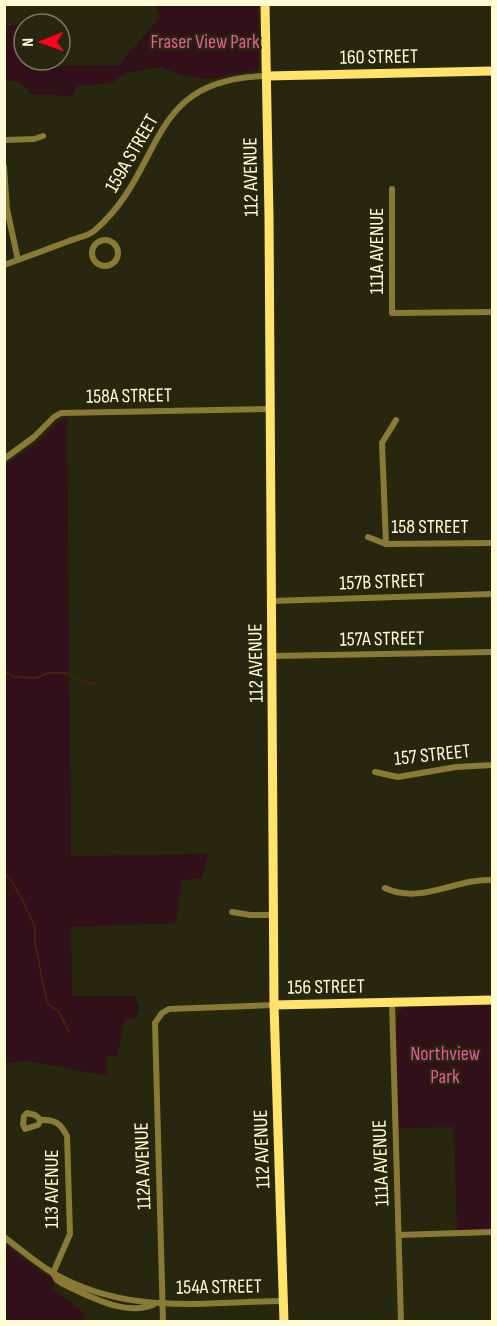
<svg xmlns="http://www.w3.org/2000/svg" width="497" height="1326" viewBox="0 0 497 1326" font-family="'Sofia Sans Condensed',sans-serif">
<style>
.green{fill:#321019}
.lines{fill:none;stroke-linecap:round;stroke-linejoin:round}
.stream{stroke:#472207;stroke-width:2}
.street{stroke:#897a36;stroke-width:6}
.secondary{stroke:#ffe36b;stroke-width:9}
.labels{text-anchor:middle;stroke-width:5;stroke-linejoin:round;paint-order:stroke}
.park-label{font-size:20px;fill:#e7589a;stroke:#27260e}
.street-label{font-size:20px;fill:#fffbd4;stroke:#27260e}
</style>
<rect width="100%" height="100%" fill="#27260e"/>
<!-- green -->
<g class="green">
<path d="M156 5H258L259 68 255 71 234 73 212 79 184 76 161 67 125 73 112 83 77 86 72 96 31 94 20 82 5 80V26L24 24V60H56L59 66 119 65 160 17Z"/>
<path d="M67 418 71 856 209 854 202 878 182 880 176 923 71 927 72 996H135C139 1008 142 1006 135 1019H125L117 1056 106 1057 107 1076 29 1061 5 1063V465L35 444 58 422Z"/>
<path d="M492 1005V1230L457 1232 454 1127 398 1128C397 1099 390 1036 399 1011L406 1007Z"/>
<path d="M4 1244 54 1281 53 1289 83 1312 84 1321H5Z"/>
</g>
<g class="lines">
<!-- stream -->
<g class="stream">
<path d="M4 671 14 677 36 678 48 673H66L80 681 98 684"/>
<path d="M4 874 9 877 22 899 35 927V943L47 1003 59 1012 69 1032"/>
</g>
<!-- street -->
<g class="street">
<path d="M4 140 34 139 43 136"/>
<path d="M4 167 7 209 18 260"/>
<path d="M392 189V313L492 312"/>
<circle cx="105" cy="253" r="13"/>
<path d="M4 265C26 257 48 249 69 241 77 238 88 236 94 231 167 169 143 78 267 76"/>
<path d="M4 459 34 437 54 417 61 413 271 409"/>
<path d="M368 537 386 544 492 543"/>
<path d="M386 544 382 443 396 420"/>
<path d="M272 601 492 594"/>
<path d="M273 656 492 652"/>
<path d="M375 772 398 777 456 767 492 765"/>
<path d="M385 888C421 905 456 878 492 880"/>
<path d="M232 912 250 915H275"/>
<path d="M392 1003 401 1322"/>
<path d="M41 1120 38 1125 25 1129 23 1124 24 1116 27 1113 35 1115 41 1120C55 1119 61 1124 67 1136L70 1234 53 1273"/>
<path d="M399 1235 492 1232"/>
<path d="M4 1237C20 1249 36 1263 53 1273 129 1316 200 1302 283 1301"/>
<path d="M53 1273 57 1280 63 1284C89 1296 124 1316 153 1305"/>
<path d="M163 1322 155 1023 162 1013 169 1009 274 1005"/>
</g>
<!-- secondary -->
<g class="secondary">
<path d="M265 4 269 217 274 1005 284 1322"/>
<path d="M267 76 492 71"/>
<path d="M274 1005 492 1000"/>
</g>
</g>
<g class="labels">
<!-- park labels -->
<g class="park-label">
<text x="205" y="48">Fraser View Park</text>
<text x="445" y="1060">Northview<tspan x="445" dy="23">Park</tspan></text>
</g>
<!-- street labels -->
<g class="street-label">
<text transform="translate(379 56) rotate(-1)" y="7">160 STREET</text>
<text transform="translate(131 153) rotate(-60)" y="7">159A STREET</text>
<text transform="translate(250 177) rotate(-91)" y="7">112 AVENUE</text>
<text transform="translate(376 251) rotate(-90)" y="7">111A AVENUE</text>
<text transform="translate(129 395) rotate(-1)" y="7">158A STREET</text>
<text x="430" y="533">158 STREET</text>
<text transform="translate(382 581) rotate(-2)" y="7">157B STREET</text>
<text transform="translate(382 638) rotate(-1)" y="7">157A STREET</text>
<text transform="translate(255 663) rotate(-91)" y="7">112 AVENUE</text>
<text transform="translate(432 754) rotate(-6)" y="7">157 STREET</text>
<text transform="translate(326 986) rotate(-1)" y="7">156 STREET</text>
<text transform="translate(261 1149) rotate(-92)" y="7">112 AVENUE</text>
<text transform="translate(380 1163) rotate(-92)" y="7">111A AVENUE</text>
<text transform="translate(142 1166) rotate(-92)" y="7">112A AVENUE</text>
<text transform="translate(51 1189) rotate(-90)" y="7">113 AVENUE</text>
<text transform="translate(219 1286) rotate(-1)" y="7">154A STREET</text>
</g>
</g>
<!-- border -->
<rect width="497" height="1326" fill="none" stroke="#fffbd4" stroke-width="12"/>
<!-- north arrow -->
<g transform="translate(42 42) rotate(269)"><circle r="28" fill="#27260e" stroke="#7d7b5d" stroke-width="1.5"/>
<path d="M0-4.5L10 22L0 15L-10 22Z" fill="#ff001d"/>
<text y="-9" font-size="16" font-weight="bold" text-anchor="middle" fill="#fffbd4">N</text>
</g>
</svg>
